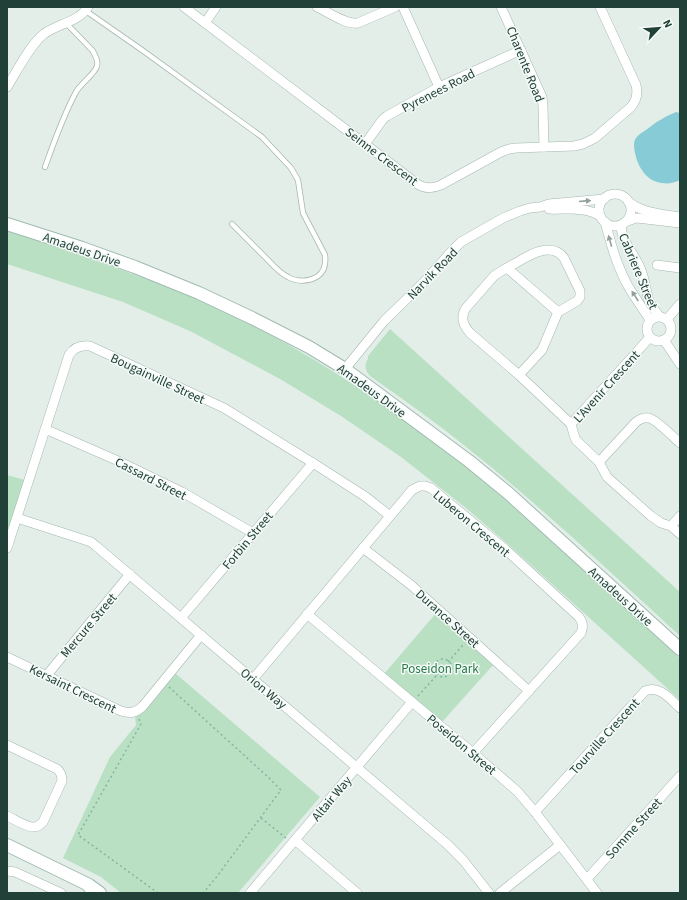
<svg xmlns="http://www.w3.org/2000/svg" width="687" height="900" viewBox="0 0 687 900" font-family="'Source Sans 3',sans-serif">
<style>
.green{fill:#bae0c4}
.water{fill:#87cbd7}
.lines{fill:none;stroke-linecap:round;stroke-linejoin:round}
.lane-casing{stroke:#a5b7b0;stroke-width:6}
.street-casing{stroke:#a5b7b0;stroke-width:10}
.secondary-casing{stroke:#a0bbb1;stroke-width:14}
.path{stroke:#81b4a4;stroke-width:1.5;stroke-dasharray:2 3;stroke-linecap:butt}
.lane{stroke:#fff;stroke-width:4.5}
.street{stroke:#fff;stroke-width:9}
.secondary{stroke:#fff;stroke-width:12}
.oneway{fill:#90a09c}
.labels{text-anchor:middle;stroke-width:3;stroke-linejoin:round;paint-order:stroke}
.street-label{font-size:13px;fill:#214138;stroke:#f4faf7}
.park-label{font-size:13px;fill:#287b48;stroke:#f4faf7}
</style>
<rect width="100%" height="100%" fill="#e3eee9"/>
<!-- green -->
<g class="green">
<path d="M7 231C96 260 184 289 267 333 332 368 395 410 453 456 491 486 527 519 563 552 602 587 641 623 680 658V700L510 546 466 508 401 457 341 416 280 379 192 332 123 302 7 264Z"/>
<path d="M390 329 680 592V636C611 573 543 508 470 450 438 424 404 400 370 376 365 370 364 365 368 359V356Z"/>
<path d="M7 475 25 480 10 527 7 526Z"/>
<path d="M437 612 494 664 442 722 384 674Z"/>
<path d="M175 673 320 797 238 893H121L101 877 63 858 110 757 136 725 135 717 139 714Z"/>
</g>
<!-- water -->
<path class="water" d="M676 112 680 113V180C674 183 668 184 662 183 646 181 638 167 635 153 634 147 633 143 636 138 639 134 643 132 646 130 656 122 664 117 676 112Z"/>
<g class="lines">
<defs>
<g id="lane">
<path d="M86 11 142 50 262 137 291 168 298 180 303 213 325 255C326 263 325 271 318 276 309 282 297 282 288 277 279 273 272 264 265 257 254 246 243 235 232 224"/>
<path d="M45 167C54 142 63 116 76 92 80 84 95 74 97 66 99 61 95 56 93 51L66 23"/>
<path d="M84 886 89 893"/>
</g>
<g id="street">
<path d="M184 7 365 144 416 183C424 189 432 189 441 185L501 152 509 149 516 148 574 146 583 144 595 138 631 107C637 100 638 93 636 85L600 7"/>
<path d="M317 7C328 12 346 25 358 23L395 7"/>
<path d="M403 7 439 87"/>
<path d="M501 7 542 97 543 106 544 147"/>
<path d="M205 23 216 7"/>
<path d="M7 87C16 73 31 43 44 34 57 24 79 22 88 7"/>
<path d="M365 144 383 119 387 116 439 87 521 50"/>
<circle cx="615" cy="210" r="16"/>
<path d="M628 201C640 213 664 214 680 217"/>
<path d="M549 209C566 210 585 206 600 216"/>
<path d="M605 222C611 244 617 266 628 286 635 298 643 309 650 320"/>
<path d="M625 222 633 219 637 218 680 223"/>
<path d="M621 225C621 242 635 254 641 270 645 280 646 291 649 301 651 306 656 312 659 316"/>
<path d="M657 265 680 268"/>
<path d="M507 268 558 312"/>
<circle cx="659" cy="329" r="12"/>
<path d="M667 319 680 304"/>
<path d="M650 337 635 354 571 424 574 435 576 440 599 462 607 477 651 516 661 523 671 526 680 534"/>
<path d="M664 340 680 364"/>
<path d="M345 369 384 321 423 283 450 253 461 242 503 218 520 211 530 208 540 207 549 204 604 199"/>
<path d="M519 375 542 350 558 312 577 301 580 297V291L564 258C552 241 529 255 516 263 508 267 501 271 494 276L466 308C460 317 463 325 470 333L519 375 571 424"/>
<path d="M45 429 116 460 182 492 253 533"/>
<path d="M599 462 636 422C640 419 644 417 649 418 657 420 673 437 680 443"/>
<path d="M17 518 85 540 91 542 96 546 447 844 463 860 489 893"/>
<path d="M671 526 680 516"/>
<path d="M7 548 69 355C74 347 81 345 90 346L224 408 313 463 366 497 390 516"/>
<path d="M363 548 411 585 529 691"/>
<path d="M307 614 473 753 517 791 535 812 597 893"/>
<path d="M181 618 313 463"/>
<path d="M7 657 121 711C130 714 136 713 143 706L201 635"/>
<path d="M47 675 130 574"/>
<path d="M253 679 412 490 420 486H425L431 488 505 549 579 617C583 622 583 628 581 633L473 753"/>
<path d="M7 745 57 769C61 772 62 776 62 781L43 822C40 825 38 827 34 827 28 828 14 819 7 816"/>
<path d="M535 812 645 691C660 685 670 699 680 708"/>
<path d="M295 840 357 893"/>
<path d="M7 871 15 872 61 893"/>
<path d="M587 879 680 776"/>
<path d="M250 893 412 702"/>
<path d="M500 893 560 845"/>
</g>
<g id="secondary">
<path d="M7 224 82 248 135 267 199 293 252 318 309 347 345 369 469 461 507 492 680 649"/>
<path d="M7 845 89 885 100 893"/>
</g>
</defs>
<!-- lane casing -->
<use href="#lane" class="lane-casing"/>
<!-- street casing -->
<use href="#street" class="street-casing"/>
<!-- secondary casing -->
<use href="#secondary" class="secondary-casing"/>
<!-- path -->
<g class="path">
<circle cx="443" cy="668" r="9"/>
<path d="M448 662 464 644"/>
<path d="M169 687 268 777 281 790 215 879 203 893"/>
<path d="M418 696 437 675"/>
<path d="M139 719 141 724 78 835 158 893"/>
<path d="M261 818 286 838"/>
</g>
<!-- lane -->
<use href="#lane" class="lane"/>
<!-- street -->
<use href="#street" class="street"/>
<!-- secondary -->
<use href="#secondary" class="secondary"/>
</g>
<!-- one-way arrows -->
<defs><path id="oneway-solid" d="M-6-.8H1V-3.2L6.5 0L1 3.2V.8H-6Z"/></defs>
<g class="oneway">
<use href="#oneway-solid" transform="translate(585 201) rotate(-5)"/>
<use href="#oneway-solid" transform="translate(610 241) rotate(-106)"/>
<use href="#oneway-solid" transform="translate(635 296) rotate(-123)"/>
</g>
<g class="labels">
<!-- street labels -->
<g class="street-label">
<text transform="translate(526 64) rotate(68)" y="5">Charente Road</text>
<text transform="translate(438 90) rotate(-27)" y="5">Pyrenees Road</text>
<text transform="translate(382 156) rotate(37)" y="5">Seinne Crescent</text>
<text transform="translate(82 249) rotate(19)" y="5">Amadeus Drive</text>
<text transform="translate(639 271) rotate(67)" y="5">Cabriere Street</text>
<text transform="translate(432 273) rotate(-46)" y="5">Narvik Road</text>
<text transform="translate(158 378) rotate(25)" y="5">Bougainville Street</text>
<text transform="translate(606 386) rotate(-48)" y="5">L'Avenir Crescent</text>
<text transform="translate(372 390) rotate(36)" y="5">Amadeus Drive</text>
<text transform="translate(151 478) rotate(27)" y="5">Cassard Street</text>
<text transform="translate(472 523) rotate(40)" y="5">Luberon Crescent</text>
<text transform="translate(247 540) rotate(-50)" y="5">Forbin Street</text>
<text transform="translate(621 596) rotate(42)" y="5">Amadeus Drive</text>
<text transform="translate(448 618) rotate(42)" y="5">Durance Street</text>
<text transform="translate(88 625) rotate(-50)" y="5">Mercure Street</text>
<text transform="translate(73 688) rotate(26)" y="5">Kersaint Crescent</text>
<text transform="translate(264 688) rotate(40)" y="5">Orion Way</text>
<text transform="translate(604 736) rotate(-48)" y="5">Tourville Crescent</text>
<text transform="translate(462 744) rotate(40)" y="5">Poseidon Street</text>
<text transform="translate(331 798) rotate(-50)" y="5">Altair Way</text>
<text transform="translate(633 828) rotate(-48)" y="5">Somme Street</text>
</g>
<!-- park labels -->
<g class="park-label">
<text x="440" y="673">Poseidon Park</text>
</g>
</g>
<!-- border -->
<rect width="687" height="900" fill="none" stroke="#214138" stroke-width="16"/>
<!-- north arrow -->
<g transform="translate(659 28) rotate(64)" stroke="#f4faf7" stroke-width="3" paint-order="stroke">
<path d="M0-3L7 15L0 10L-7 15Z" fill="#214138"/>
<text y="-6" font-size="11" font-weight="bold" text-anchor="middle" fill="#214138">N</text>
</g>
</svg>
